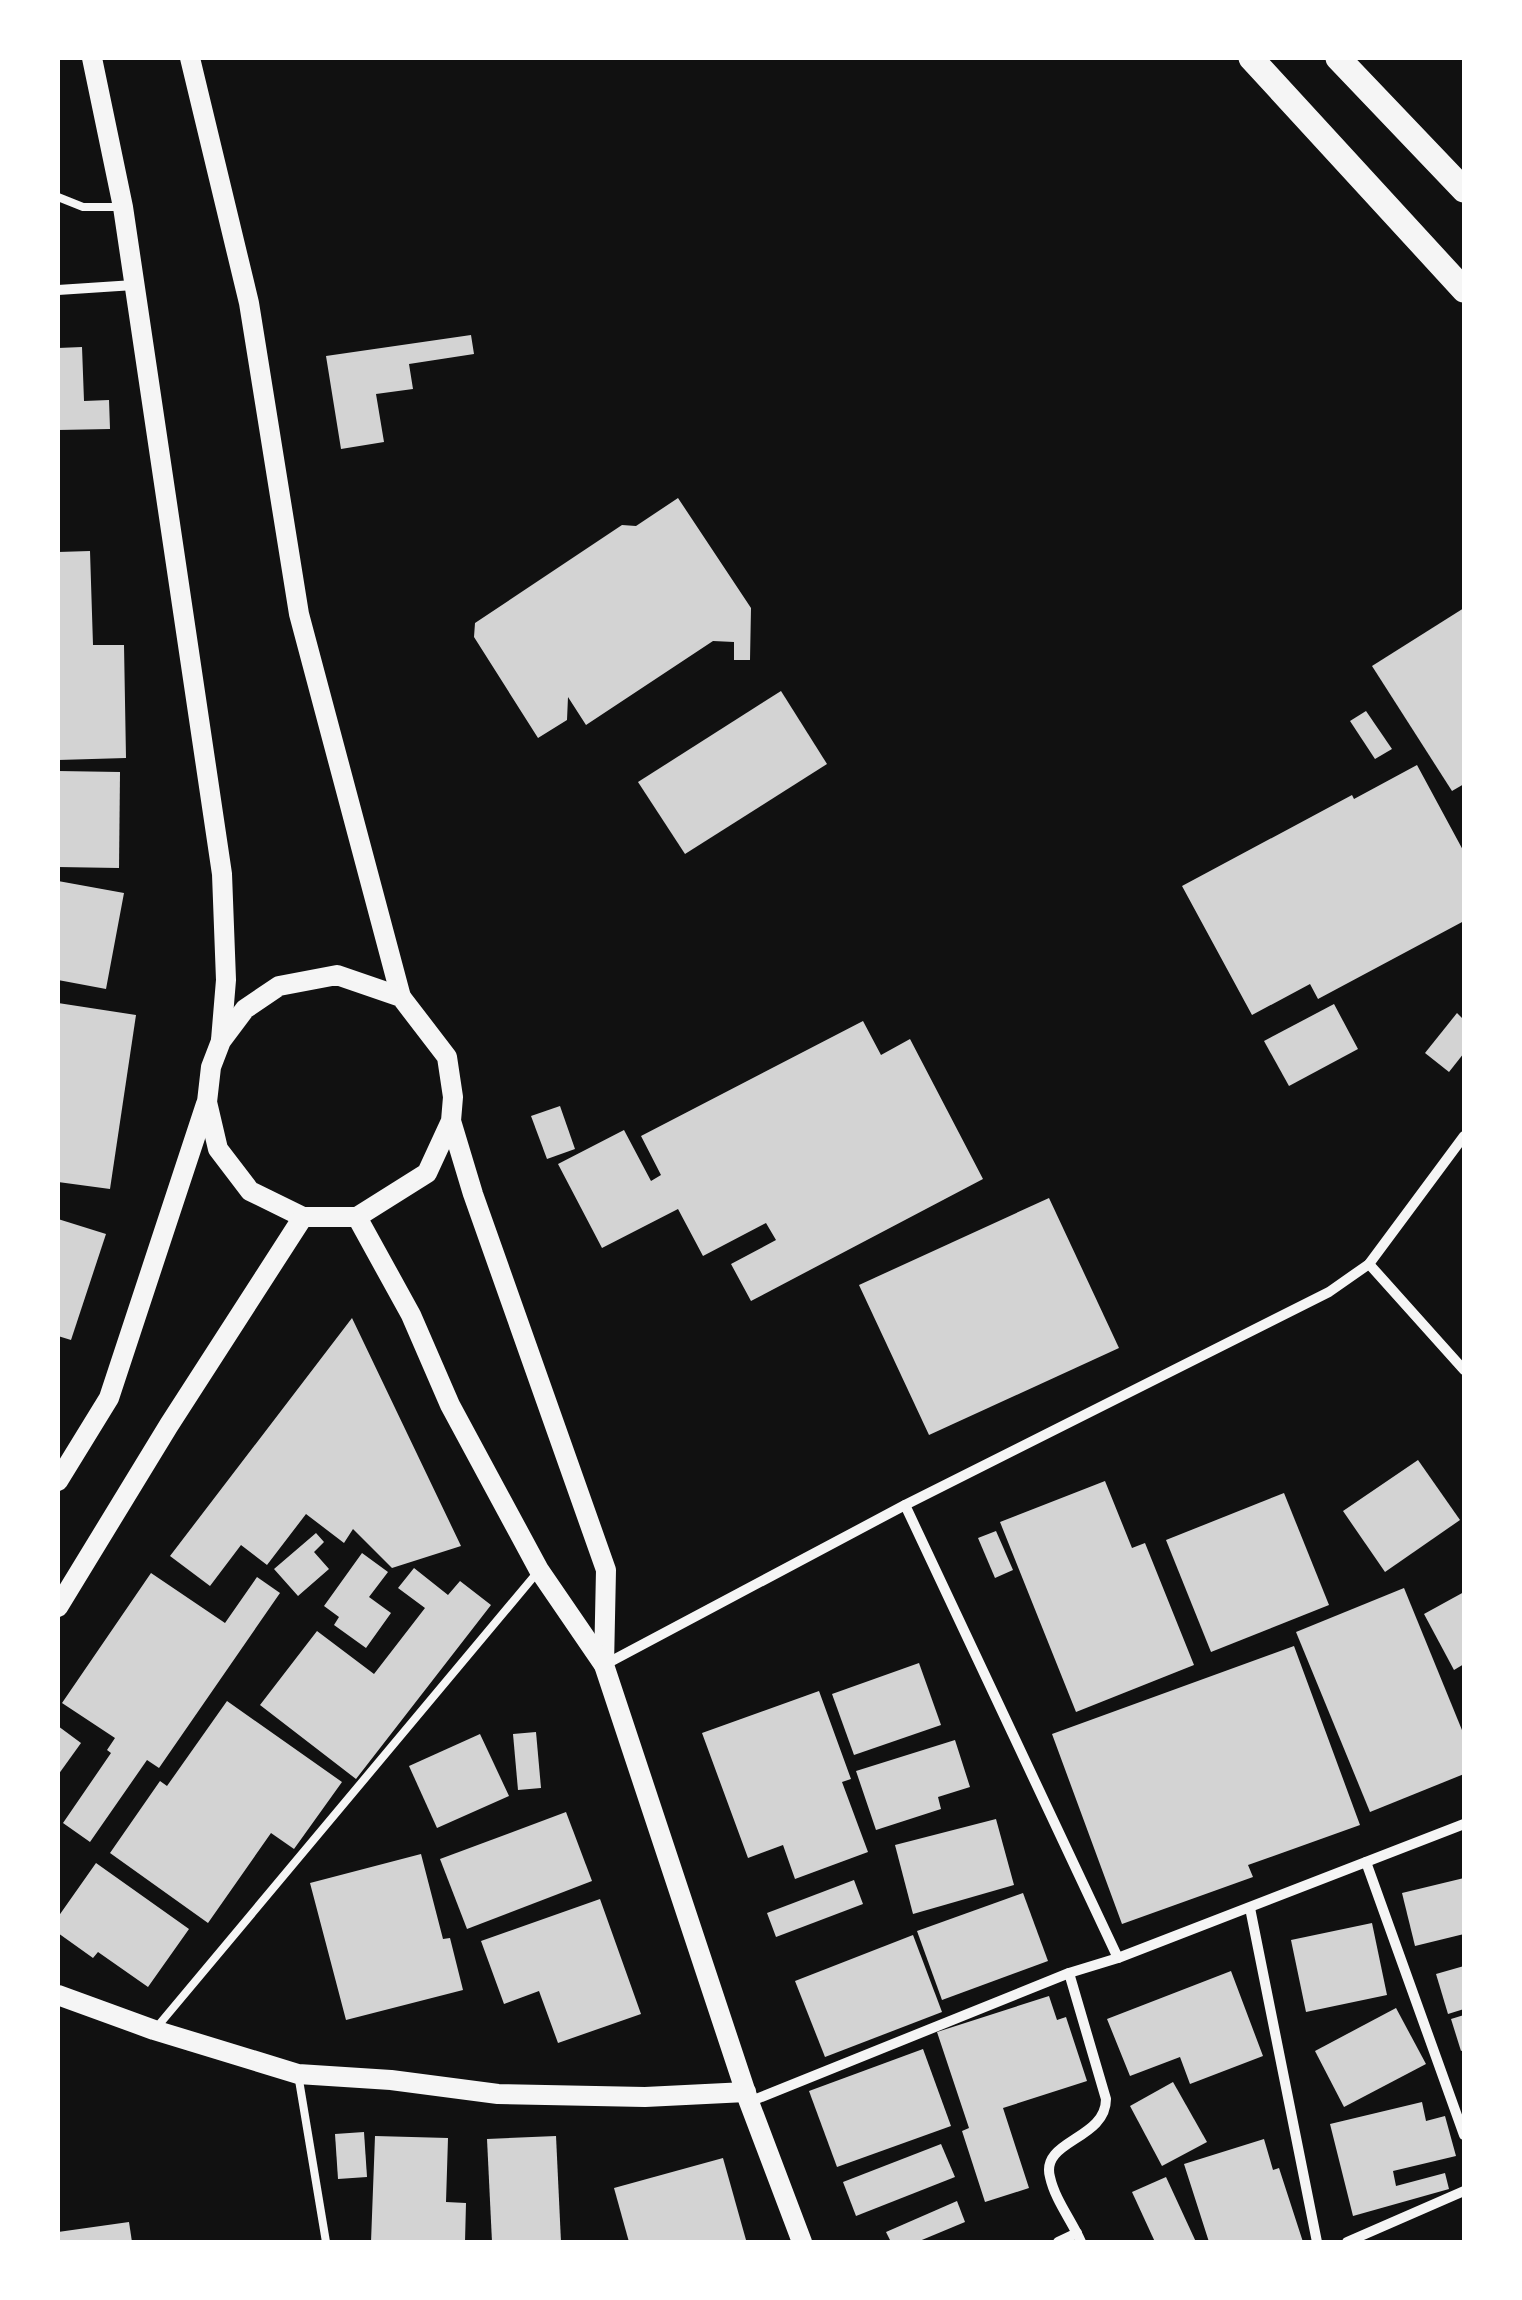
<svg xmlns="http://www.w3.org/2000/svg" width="1522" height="2300" viewBox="0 0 1522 2300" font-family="'Varela Round',sans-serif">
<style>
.building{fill:#d3d3d3}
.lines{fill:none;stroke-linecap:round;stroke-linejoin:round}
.service{stroke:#f5f5f5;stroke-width:8}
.minor{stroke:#f5f5f5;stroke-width:10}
.secondary{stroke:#f5f5f5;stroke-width:20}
.primary{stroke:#f5f5f5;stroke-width:25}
</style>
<rect width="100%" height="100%" fill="#111"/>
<!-- building -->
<g class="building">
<path d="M471 335 474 354 409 364 413 389 376 394 384 442 341 449 326 356Z"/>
<path d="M82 347 84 401 109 400 110 429 58 430V348Z"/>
<path d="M678 498 751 608 750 660H734V642L713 641 586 725 568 697 567 720 538 738 474 637 475 623 622 525 636 526Z"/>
<path d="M90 551 93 645H124L126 758 58 760V552Z"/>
<path d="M1464 608V784L1452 791 1372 666Z"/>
<path d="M781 691 827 764 685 854 638 782Z"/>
<path d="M1366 711 1392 749 1375 759 1350 721Z"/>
<path d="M1417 765 1464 852V921L1318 999 1310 984 1252 1015 1182 886 1352 795 1354 799Z"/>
<path d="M58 771 120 772 119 868 58 867Z"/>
<path d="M58 881 124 893 106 989 58 980Z"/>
<path d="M58 1003 136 1015 110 1189 58 1182Z"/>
<path d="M1334 1004 1358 1049 1289 1086 1264 1041Z"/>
<path d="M1457 1013 1464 1020V1053L1449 1072 1425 1053Z"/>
<path d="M863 1021 881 1055 910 1039 983 1179 751 1301 731 1264 776 1240 766 1223 703 1256 678 1209 602 1248 558 1164 624 1130 651 1181 661 1175 641 1136Z"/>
<path d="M560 1106 575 1149 547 1159 531 1116Z"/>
<path d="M1049 1198 1119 1348 929 1435 859 1285Z"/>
<path d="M58 1219 106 1234 71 1340 58 1336Z"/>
<path d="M352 1318 461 1546 392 1568 353 1529 344 1543 306 1514 267 1565 241 1545 210 1586 170 1556Z"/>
<path d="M1418 1460 1460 1520 1385 1572 1343 1511Z"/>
<path d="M1105 1481 1132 1548 1145 1543 1194 1665 1076 1712 1000 1522Z"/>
<path d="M1284 1493 1329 1605 1211 1652 1166 1540Z"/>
<path d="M996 1531 1013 1570 995 1578 978 1538Z"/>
<path d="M316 1533 324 1542 314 1552 329 1569 298 1596 274 1569Z"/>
<path d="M362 1553 388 1572 369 1597 391 1613 366 1648 334 1625 339 1617 324 1606Z"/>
<path d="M414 1568 448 1595 460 1581 491 1605 356 1779 260 1705 317 1631 374 1674 425 1608 398 1588Z"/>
<path d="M151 1573 225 1623 257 1577 280 1593 159 1768 147 1760 90 1842 63 1823 111 1753 107 1750 115 1738 62 1703Z"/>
<path d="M1404 1588 1464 1735V1774L1370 1812 1296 1632Z"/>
<path d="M1464 1592V1664L1454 1670 1424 1614Z"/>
<path d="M1294 1646 1360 1825 1248 1865 1253 1877 1122 1924 1052 1734Z"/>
<path d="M919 1663 941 1725 854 1755 832 1694Z"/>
<path d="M819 1691 851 1779 842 1782 868 1852 795 1879 783 1845 748 1858 702 1733Z"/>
<path d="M227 1701 342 1782 294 1849 271 1833 208 1923 110 1853 160 1781 167 1786Z"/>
<path d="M58 1726 81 1743 58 1775Z"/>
<path d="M536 1732 541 1788 518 1790 513 1734Z"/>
<path d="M480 1734 509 1796 437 1828 409 1766Z"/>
<path d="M955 1740 970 1787 938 1797 941 1809 876 1830 856 1771Z"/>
<path d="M566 1812 592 1881 467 1929 440 1859Z"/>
<path d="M996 1819 1014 1885 913 1914 895 1845Z"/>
<path d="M421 1854 443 1939 450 1938 463 1990 346 2020 310 1883Z"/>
<path d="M96 1863 189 1929 148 1987 98 1952 93 1958 58 1933V1917Z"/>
<path d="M1464 1878V1934L1415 1946 1402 1893Z"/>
<path d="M854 1880 863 1904 776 1937 767 1913Z"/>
<path d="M1023 1893 1048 1961 942 2000 917 1931Z"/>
<path d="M600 1899 641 2014 558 2043 539 1991 504 2004 481 1941Z"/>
<path d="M1372 1923 1387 1995 1306 2012 1291 1940Z"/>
<path d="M913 1935 942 2012 825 2057 795 1981Z"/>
<path d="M1464 1966V2009L1448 2014 1436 1974Z"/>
<path d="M1231 1971 1263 2056 1190 2084 1180 2057 1130 2076 1107 2019Z"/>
<path d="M1049 1996 1057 2020 1066 2017 1087 2081 1003 2108 1029 2188 985 2202 962 2131 969 2128 937 2032Z"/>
<path d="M1396 2008 1426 2064 1344 2107 1315 2051Z"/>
<path d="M1464 2015V2050L1461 2051 1451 2019Z"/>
<path d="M923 2049 951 2126 837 2167 809 2091Z"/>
<path d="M1173 2082 1207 2142 1162 2166 1130 2106Z"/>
<path d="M1422 2102 1426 2121 1445 2116 1456 2156 1393 2171 1396 2186 1445 2173 1449 2189 1353 2216 1330 2124Z"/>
<path d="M364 2132 367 2177 338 2179 335 2134Z"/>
<path d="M375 2136 448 2138 446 2202 466 2203 465 2242H371Z"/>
<path d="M556 2136 561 2242H492L487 2139Z"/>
<path d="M1264 2139 1273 2170 1279 2168 1303 2242H1209L1184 2164Z"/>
<path d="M941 2144 955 2177 856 2216 843 2182Z"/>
<path d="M723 2158 746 2240 629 2242 614 2188Z"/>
<path d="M1166 2177 1196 2242H1155L1132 2192Z"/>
<path d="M957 2201 965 2222 917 2242H891L886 2232Z"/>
<path d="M129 2222 132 2242H58V2232Z"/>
</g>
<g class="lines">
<!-- service -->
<g class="service">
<path d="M58 197 83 207H121"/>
<path d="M157 2027 536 1574"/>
<path d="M298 2074 326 2242"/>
</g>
<!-- minor -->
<g class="minor">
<path d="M58 290 134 285"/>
<path d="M1369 1264 1464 1370"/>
<path d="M905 1505 1118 1958"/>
<path d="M604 1665 905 1505 1329 1292 1369 1264 1464 1136"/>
<path d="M1366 1862 1464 2135"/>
<path d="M1250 1908 1317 2242"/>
<path d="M1069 1973 1106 2099C1106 2140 1040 2140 1050 2177 1055 2200 1072 2221 1081 2242"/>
<path d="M749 2102 1069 1973 1118 1958 1464 1824"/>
<path d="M1058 2242 1077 2233"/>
<path d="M1347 2242 1464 2191"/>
</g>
<!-- secondary -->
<g class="secondary">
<path d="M92 58 123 207 222 874 226 980 221 1040"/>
<path d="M190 58 249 303 299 614 401 997"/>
<path d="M451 1121 427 1173 357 1217H303L250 1191 218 1149 207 1102 211 1067 221 1041 245 1009 279 986 337 975 401 997 447 1057 453 1097 451 1121 473 1194 606 1570 604 1665"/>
<path d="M357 1217 411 1315 450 1405 539 1570 604 1665 749 2102 802 2242"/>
<path d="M58 1481 109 1398 206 1104"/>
<path d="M58 1607 169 1425 303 1217"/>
<path d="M58 1995 154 2030 298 2074 391 2080 498 2094 645 2097 746 2092"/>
</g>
<!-- primary -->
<g class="primary">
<path d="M1251 58 1464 290"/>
<path d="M1338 58 1464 190"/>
</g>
</g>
<!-- border -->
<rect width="1522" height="2300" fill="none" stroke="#ffffff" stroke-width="120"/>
</svg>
